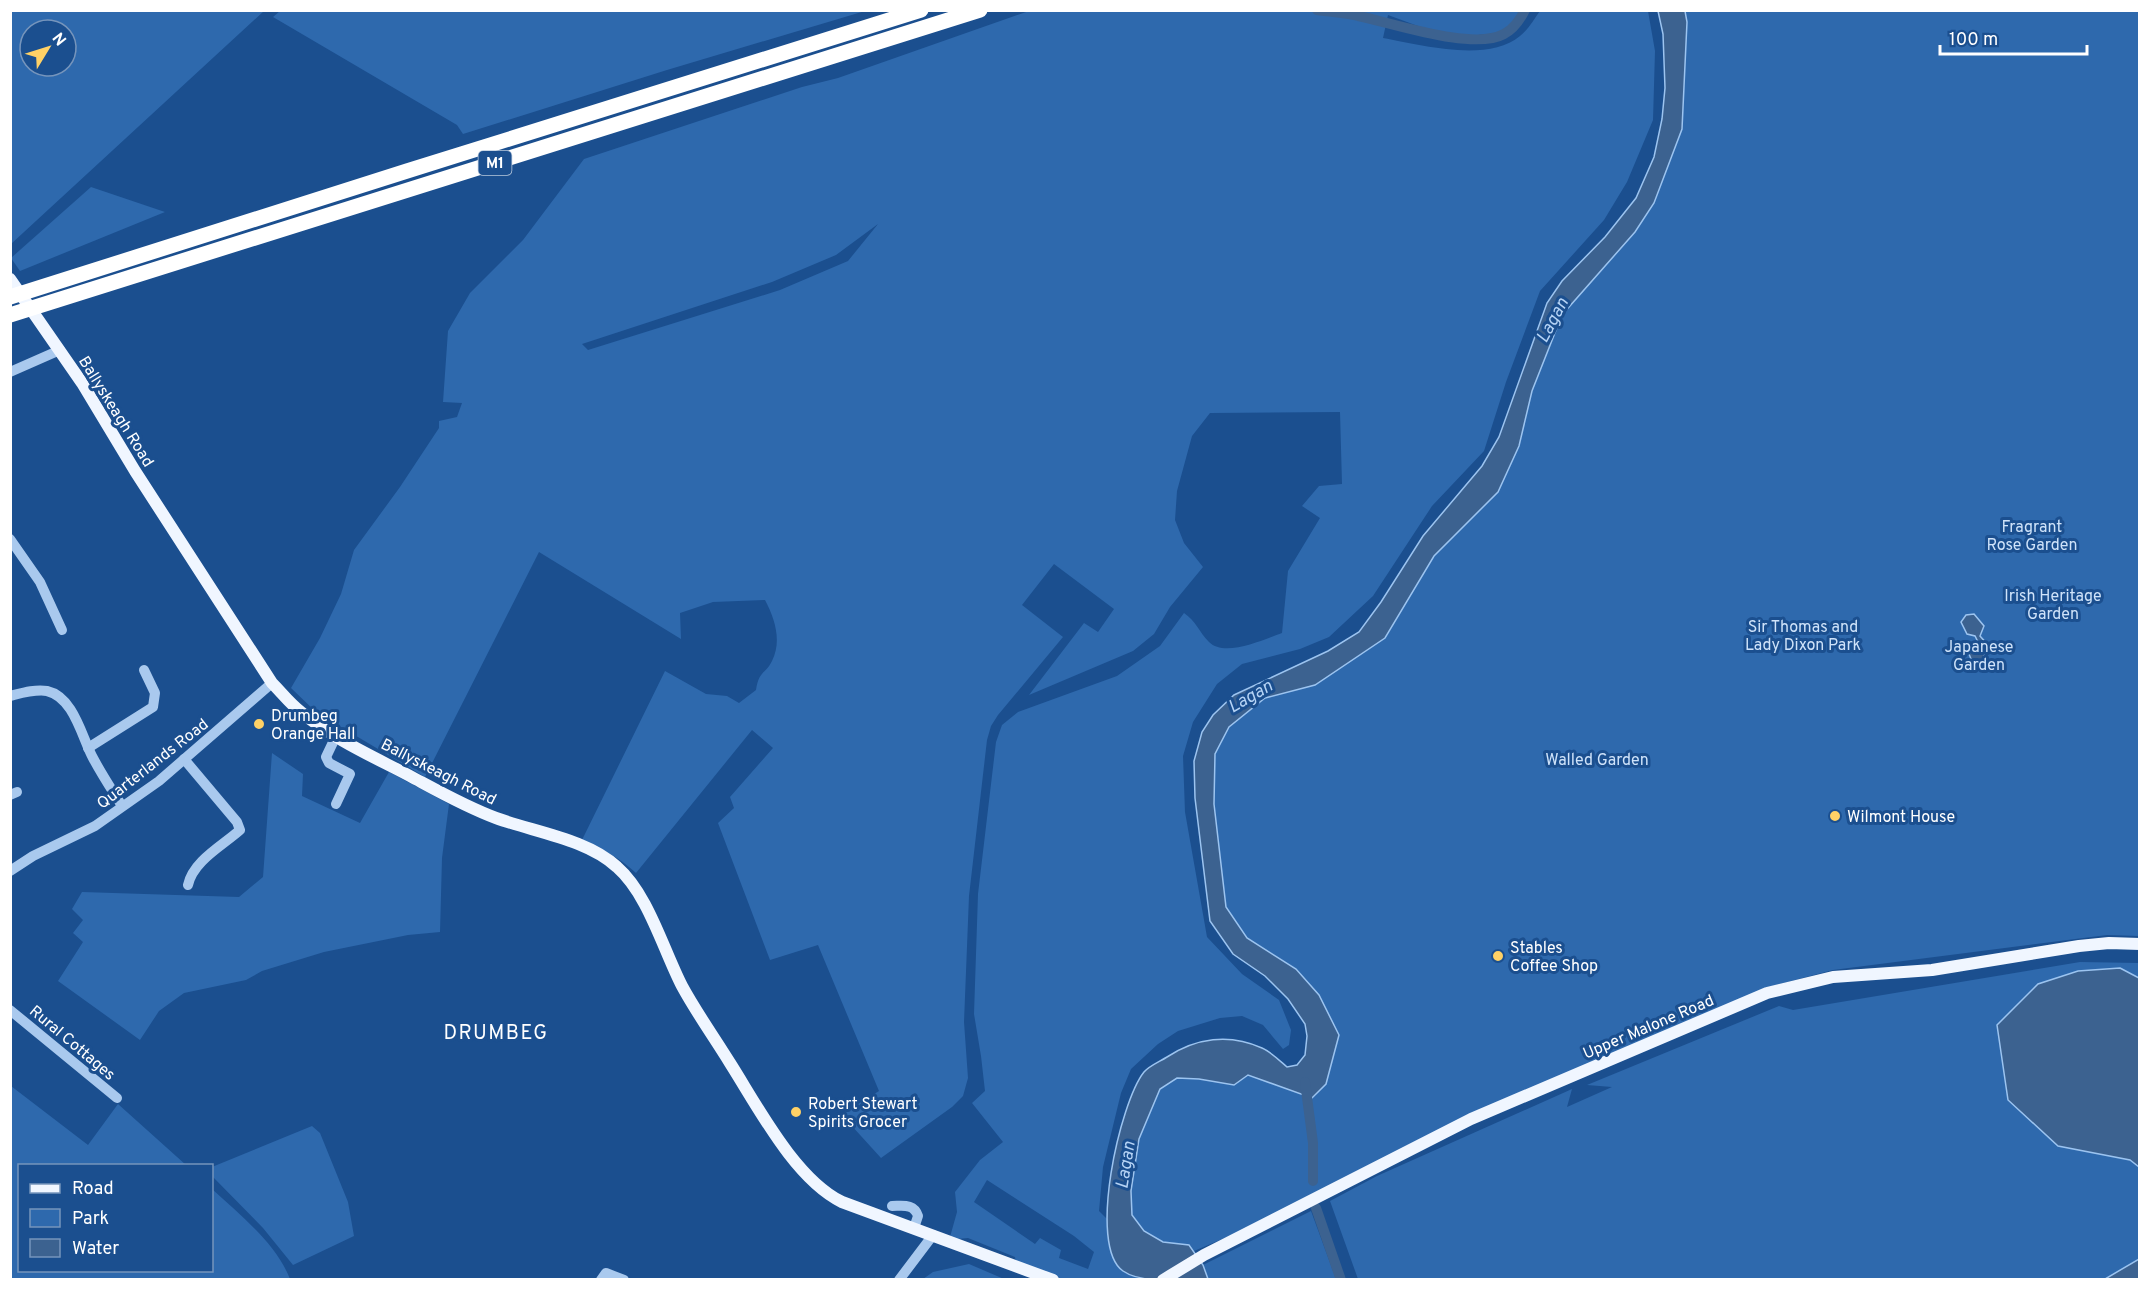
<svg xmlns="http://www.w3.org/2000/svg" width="2150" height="1290" viewBox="0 0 2150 1290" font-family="Overpass,sans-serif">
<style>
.green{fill:#2e69ad;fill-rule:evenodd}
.water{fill:#3c6290;stroke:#9cc4f0;stroke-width:1.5}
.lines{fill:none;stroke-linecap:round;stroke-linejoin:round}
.canal{stroke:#3c6290;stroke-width:10}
.minor{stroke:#a9c9ee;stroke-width:10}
.major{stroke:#f0f6ff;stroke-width:12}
.highway{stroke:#fff;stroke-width:15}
.poi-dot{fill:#ffd166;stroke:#1b4f8f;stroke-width:2}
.labels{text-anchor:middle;stroke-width:6;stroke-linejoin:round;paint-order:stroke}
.shield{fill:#1b4f8f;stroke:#bbcadd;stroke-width:1.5}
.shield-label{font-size:15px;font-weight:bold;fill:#fff}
.street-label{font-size:16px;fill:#fff;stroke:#1b4f8f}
.park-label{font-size:16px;fill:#cfe3fa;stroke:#1b4f8f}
.poi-label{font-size:16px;fill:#fff;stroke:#1b4f8f;text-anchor:start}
.water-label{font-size:18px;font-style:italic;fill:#b5d3f5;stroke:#1b4f8f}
.quarter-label{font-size:20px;letter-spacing:1.5px;fill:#fff;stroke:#1b4f8f}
</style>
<rect width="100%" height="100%" fill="#1b4f8f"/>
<!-- green -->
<g class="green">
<path d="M11 10H264V11L11 244ZM30 30H66V66H30Z"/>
<path d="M280 11V10L865 11 667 70 463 134 457 125 273 17Z"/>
<path d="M1029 11H1521L1513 25 1500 33 1467 36H1445L1388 15 1383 38C1421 45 1488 63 1520 36 1528 30 1534 19 1540 11H1648L1655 51 1653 120 1627 182 1604 220 1540 291 1506 382 1484 451 1432 506 1373 596 1329 637 1300 649 1242 664 1217 684 1193 722 1183 756 1185 812 1207 937 1242 974 1279 1000 1291 1030 1289 1045 1283 1049 1263 1025 1242 1016 1220 1018 1178 1031 1158 1044 1131 1069 1121 1093 1103 1167 1099 1211 1107 1219C1109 1256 1114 1276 1154 1279H1059L1016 1263 1015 1257 968 1238 957 1239 950 1237 957 1212 955 1192 980 1160 1003 1142 972 1103 985 1091 981 1056 974 1014 978 894 996 742 1002 725 1018 712 1117 676 1160 646 1184 613C1196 621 1199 632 1209 642 1225 658 1264 639 1282 633L1288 571 1320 518 1302 506 1319 486 1342 484 1340 412 1210 413 1192 436 1177 491 1175 520 1184 543 1203 567 1170 607 1154 634 1133 651 1029 695 1084 623 1098 632 1114 609 1054 564 1022 605 1063 637 998 715 991 726 987 740 969 896 964 1022 968 1078 963 1096 952 1107 881 1158 841 1114 879 1091 818 945 770 960 718 823 734 808 730 797 773 748 752 730 636 873C620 858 602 849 582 840L665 671 706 694 727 696 739 703 756 690C759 670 765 675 772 661 782 641 775 619 765 600L713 602 680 613 681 639 539 552 425 777 316 712 291 688 320 638 341 594 354 550 400 487 439 428V421L457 417 462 403 443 402 448 331 470 293 523 240 584 159 802 87 838 78ZM878 224 848 261 780 290 588 350 582 344 772 282 836 255ZM987 1180 1074 1236 1094 1252 1088 1269 1059 1258 1061 1250 1040 1238 1035 1244 974 1202Z"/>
<path d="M1685 11H2139V936L2107 935 1833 970 1765 988 1393 1153 1303 1205 1194 1251 1189 1245 1163 1242 1144 1231 1132 1215 1131 1191 1139 1139 1160 1089 1177 1078 1199 1079 1234 1085 1248 1075 1312 1098 1326 1084 1296 969 1247 938 1226 907 1214 804 1215 754 1229 727 1265 698 1315 685 1385 638 1434 556 1498 492 1519 446 1532 391 1562 315 1634 232 1654 203 1682 129 1687 22Z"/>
<path d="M91 187 165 212 20 271 11 258Z"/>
<path d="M272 753 303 774 302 796 360 823 389 772 449 804 442 858 440 932 408 935 324 952 262 971 246 980 184 993 159 1011 140 1040 58 981 83 942 73 933 83 920 72 909 82 892 239 897 263 877Z"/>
<path d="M2080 962 2139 963V1279H1358L1330 1201 1377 1176 1572 1089 1567 1107 1612 1087 1587 1085 1779 1006 1793 1010Z"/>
<path d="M11 1086 88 1145 118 1104 186 1165 20 1166V1270H212V1189C240 1215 276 1243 290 1279H11Z"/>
<path d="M312 1126 320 1133 348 1202 354 1236 293 1265 263 1228 212 1176V1167Z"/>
<path d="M1311 1211 1336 1279H1208L1203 1265Z"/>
<path d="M969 1264 1004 1279H923L933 1272Z"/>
</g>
<!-- water -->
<g class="water">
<path d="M1658 11H1685L1687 22 1682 129 1654 203 1635 232 1562 315 1532 391 1519 446 1498 492 1434 556 1385 638 1315 685 1265 698 1229 727 1215 754 1214 804 1226 907 1247 938 1296 969 1319 995 1339 1035 1326 1084 1312 1098 1248 1075 1234 1085 1199 1079 1177 1078 1160 1089 1139 1139 1131 1191 1132 1215 1144 1231 1163 1242 1189 1245 1203 1265 1208 1279C1185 1279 1143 1285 1123 1271 1087 1246 1120 1102 1144 1072 1149 1066 1159 1062 1167 1057 1196 1038 1229 1033 1262 1048 1271 1052 1279 1060 1287 1067L1297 1065 1305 1055 1307 1036 1305 1024 1288 999 1265 976 1233 954 1210 921 1195 798 1194 761 1202 732 1213 715 1234 695 1328 651 1359 632 1381 602 1423 536 1482 466 1499 437 1547 303 1562 281 1605 237 1636 198 1654 157 1662 119 1665 88 1663 34Z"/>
<path d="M1974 614 1984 626 1980 636 1988 645 1982 661 1977 666 1973 664 1969 654 1979 644 1975 636 1967 634 1961 622 1966 615Z"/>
<path d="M2120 968 2139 978V1167L2130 1160 2058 1146 2008 1100 1997 1025 2038 984 2078 971Z"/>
<path d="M2139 1259V1279H2105Z"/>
</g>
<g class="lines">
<!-- canal -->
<g class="canal">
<path d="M1317 10C1330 12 1345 13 1358 16 1393 23 1473 51 1504 34 1514 29 1520 20 1525 10"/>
<path d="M1305 1082 1313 1143V1181"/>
<path d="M1316 1208 1341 1280"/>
</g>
<!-- minor -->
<g class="minor">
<path d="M10 372 60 350"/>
<path d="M10 539 40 582 62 630"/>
<path d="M10 696C22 693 35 689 47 691 74 697 82 738 93 758 102 775 112 790 122 806"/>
<path d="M88 748 153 707 155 693 144 670"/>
<path d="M184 759 237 822 240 830C222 846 193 861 188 885"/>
<path d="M10 795 17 792"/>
<path d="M336 804 350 774 329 763 326 757 336 736"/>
<path d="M10 871 33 856 95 826 159 781 272 683"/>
<path d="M10 1010 117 1098"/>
<path d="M892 1206C902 1206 914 1203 918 1216L914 1228"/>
<path d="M601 1280 606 1273 624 1280"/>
<path d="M899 1280 933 1235"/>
</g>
<!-- major -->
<g class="major">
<path d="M10 279 82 383 135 471 272 683C282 693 290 704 301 712 333 739 374 757 410 776 438 791 466 807 496 818 534 832 587 839 617 867 648 894 663 949 682 986 696 1012 714 1037 730 1063 758 1107 795 1179 842 1202L1053 1280"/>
<path d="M1163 1280 1204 1255 1471 1119 1767 993 1833 977 1932 970 2079 946 2109 943 2140 944"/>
</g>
<!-- highway -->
<g class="highway">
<path d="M10 297 407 171 921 10"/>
<path d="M10 315 980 10"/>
</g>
</g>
<!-- markers -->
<g class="poi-dot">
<circle cx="259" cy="724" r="6"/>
<circle cx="1835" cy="816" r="6"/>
<circle cx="1498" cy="956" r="6"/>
<circle cx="796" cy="1112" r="6"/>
</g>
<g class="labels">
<!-- shield labels -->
<rect class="shield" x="478.5" y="151" width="33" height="24" rx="4.5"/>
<g class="shield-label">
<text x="495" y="168">M1</text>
</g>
<!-- street labels -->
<g class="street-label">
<text transform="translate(117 411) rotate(58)" y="6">Ballyskeagh Road</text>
<text transform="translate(152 763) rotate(-38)" y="6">Quarterlands Road</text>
<text transform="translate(439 771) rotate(27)" y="6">Ballyskeagh Road</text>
<text transform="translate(1648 1026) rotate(-23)" y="6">Upper Malone Road</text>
<text transform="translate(73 1042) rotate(40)" y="6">Rural Cottages</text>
</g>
<!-- park labels -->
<g class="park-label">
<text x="2032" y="532">Fragrant<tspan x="2032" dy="18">Rose Garden</tspan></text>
<text x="2053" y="601">Irish Heritage<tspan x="2053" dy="18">Garden</tspan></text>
<text x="1803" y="632">Sir Thomas and<tspan x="1803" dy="18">Lady Dixon Park</tspan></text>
<text x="1979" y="652">Japanese<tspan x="1979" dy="18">Garden</tspan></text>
<text x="1597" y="765">Walled Garden</text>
</g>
<!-- poi labels -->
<g class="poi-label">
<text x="271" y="721">Drumbeg<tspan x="271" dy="18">Orange Hall</tspan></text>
<text x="1847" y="822">Wilmont House</text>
<text x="1510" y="953">Stables<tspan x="1510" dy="18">Coffee Shop</tspan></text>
<text x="808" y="1109">Robert Stewart<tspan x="808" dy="18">Spirits Grocer</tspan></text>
</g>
<!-- water labels -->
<g class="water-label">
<text transform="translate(1552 320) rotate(-62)" y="6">Lagan</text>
<text transform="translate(1250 696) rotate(-30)" y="6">Lagan</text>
<text transform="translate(1125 1165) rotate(-81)" y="6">Lagan</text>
</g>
<!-- quarter labels -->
<g class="quarter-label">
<text x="496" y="1039">DRUMBEG</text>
</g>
</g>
<!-- border -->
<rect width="2150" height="1290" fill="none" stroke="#ffffff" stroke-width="24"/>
<!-- legend -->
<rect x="18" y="1164" width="195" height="108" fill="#1b4f8f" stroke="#7695bc" stroke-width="1.5"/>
<rect x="30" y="1184" width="30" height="9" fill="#f0f6ff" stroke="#7695bc" stroke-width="1.5"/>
<text x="72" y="1194" font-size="18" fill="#ffffff">Road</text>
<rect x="30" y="1209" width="30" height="18" fill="#2e69ad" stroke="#7695bc" stroke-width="1.5"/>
<text x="72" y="1224" font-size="18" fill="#ffffff">Park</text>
<rect x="30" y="1239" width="30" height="18" fill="#3c6290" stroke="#7695bc" stroke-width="1.5"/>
<text x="72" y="1254" font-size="18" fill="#ffffff">Water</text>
<!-- north arrow -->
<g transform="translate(48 48) rotate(52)"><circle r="28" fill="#1b4f8f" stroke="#7695bc" stroke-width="1.5"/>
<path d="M0-4.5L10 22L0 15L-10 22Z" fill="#ffd166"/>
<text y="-9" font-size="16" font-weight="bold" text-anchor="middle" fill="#ffffff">N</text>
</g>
<!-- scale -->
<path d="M1940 45v9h147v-9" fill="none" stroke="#ffffff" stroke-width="3"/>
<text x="1949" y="45" font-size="18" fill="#ffffff" stroke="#1b4f8f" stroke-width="4.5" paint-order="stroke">100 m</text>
</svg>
